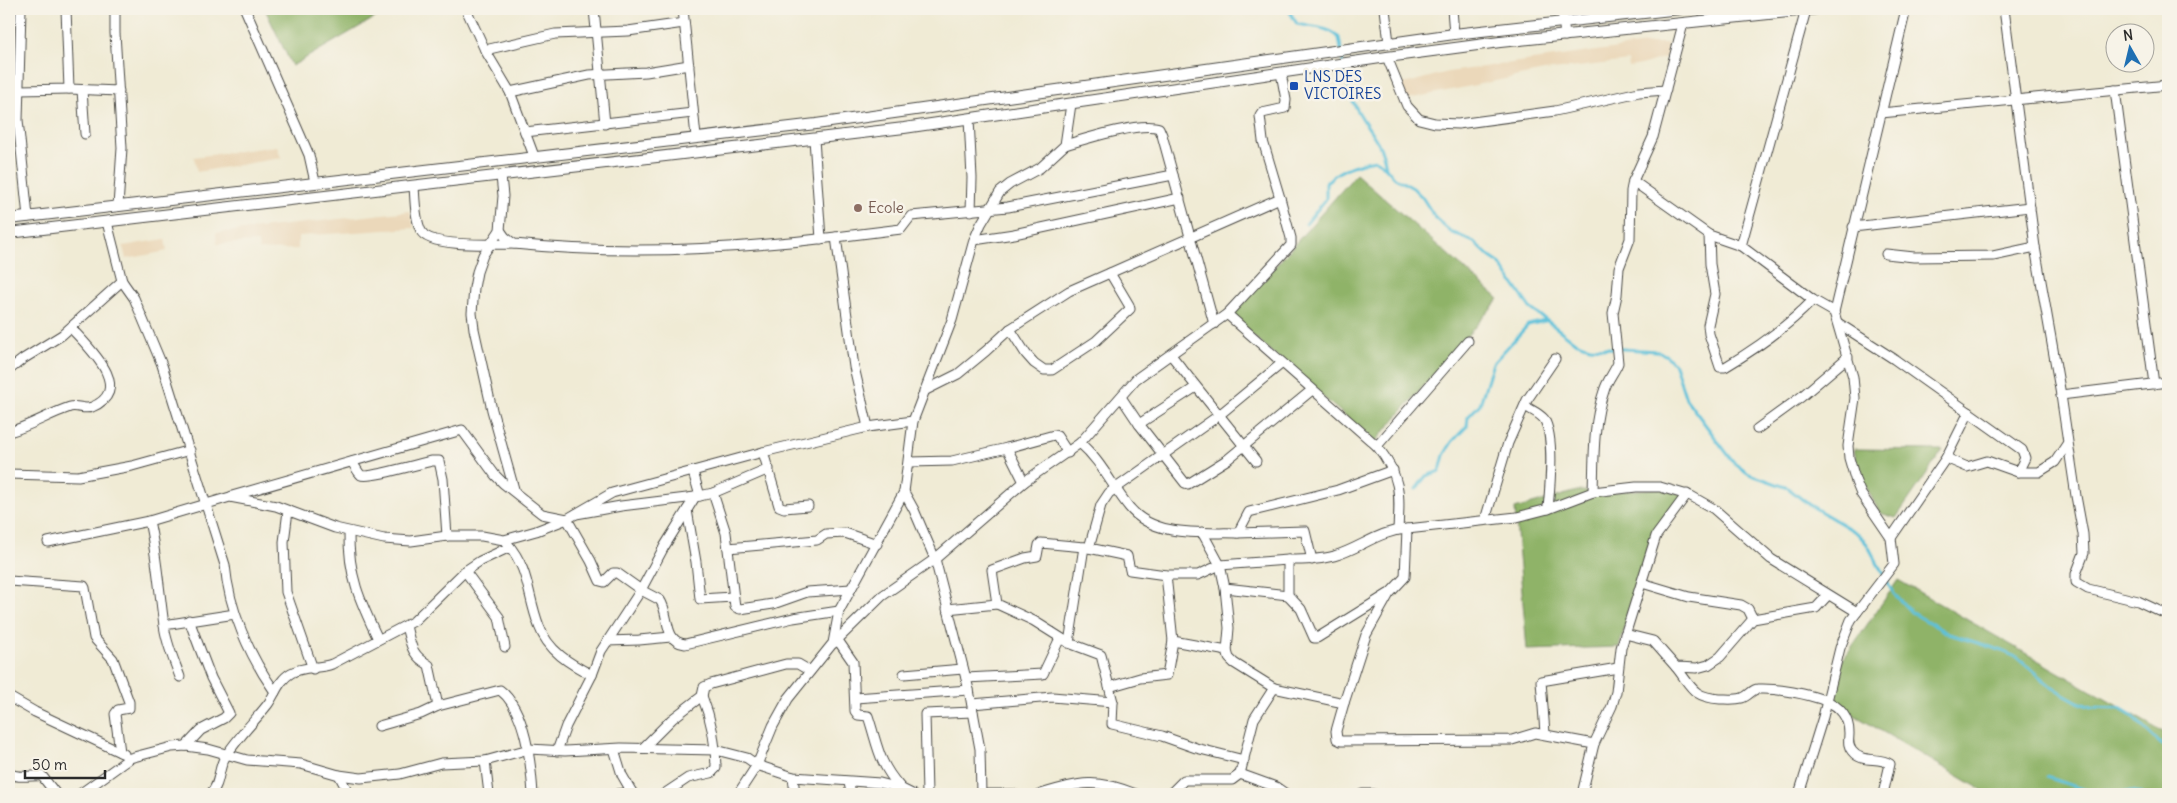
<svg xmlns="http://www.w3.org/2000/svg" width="2177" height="803" viewBox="0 0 2177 803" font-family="Delius,sans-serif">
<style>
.built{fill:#ebd8ba}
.forest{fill:#8fb368;stroke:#5d6f4a}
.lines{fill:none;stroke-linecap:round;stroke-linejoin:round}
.stream{stroke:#5dc1da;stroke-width:3}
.minor-casing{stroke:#494844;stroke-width:11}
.tertiary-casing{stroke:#494844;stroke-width:12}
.minor{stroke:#fff;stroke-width:9}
.tertiary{stroke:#fff;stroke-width:10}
.transit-dot{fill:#1a4fb4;stroke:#f7f3e8;stroke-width:2}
.education-dot{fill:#8d6e63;stroke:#f7f3e8;stroke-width:2}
.labels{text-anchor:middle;stroke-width:5;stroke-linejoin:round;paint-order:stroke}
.transit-label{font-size:15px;fill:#164399;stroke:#f7f3e8;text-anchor:start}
.education-label{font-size:15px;fill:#785e54;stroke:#f7f3e8;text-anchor:start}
</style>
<rect width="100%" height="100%" fill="#f7f3e8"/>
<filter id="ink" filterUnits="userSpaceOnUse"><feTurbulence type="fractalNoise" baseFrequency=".02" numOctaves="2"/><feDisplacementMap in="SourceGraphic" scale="10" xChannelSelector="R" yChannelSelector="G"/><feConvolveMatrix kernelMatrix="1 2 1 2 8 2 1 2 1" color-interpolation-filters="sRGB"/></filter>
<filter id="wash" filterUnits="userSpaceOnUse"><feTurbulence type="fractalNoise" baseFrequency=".0096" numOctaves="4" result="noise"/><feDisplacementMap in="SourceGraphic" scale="20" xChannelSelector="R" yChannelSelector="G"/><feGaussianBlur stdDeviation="1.12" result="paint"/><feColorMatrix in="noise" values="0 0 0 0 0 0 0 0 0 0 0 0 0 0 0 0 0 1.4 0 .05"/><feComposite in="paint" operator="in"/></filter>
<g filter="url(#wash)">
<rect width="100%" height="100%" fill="#f0ebd5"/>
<!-- built -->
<g class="built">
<path d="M1653 43H1667L1666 57 1641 65 1629 67 1628 61 1544 71 1403 100 1400 85 1448 72Z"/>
<path d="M277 146 281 158 197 172 194 157Z"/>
<path d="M410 211 414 228 298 236V249L259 250 258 242 217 244 216 233Z"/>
<path d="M165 239 167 251 126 259 123 246Z"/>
</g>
<!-- forest -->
<g class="forest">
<path d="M265 9H390L292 66Z"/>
<path d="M1356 174 1499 299 1375 442 1231 317Z"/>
<path d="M1854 449 1943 450 1896 518 1880 513 1859 474Z"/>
<path d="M1660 488 1683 495 1651 538 1619 647 1527 650 1515 509 1577 491 1614 492Z"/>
<path d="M1898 580 2168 735V794H1989L1832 702 1842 661Z"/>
</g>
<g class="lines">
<!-- stream -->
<g class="stream">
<path d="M1288 9 1297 24C1310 27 1331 27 1339 38 1343 58 1344 80 1352 99 1362 125 1383 140 1386 168"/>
<path d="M1306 224 1326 199V183C1337 170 1359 163 1375 160L1382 164 1395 178 1413 188 1422 197 1436 219 1451 232 1474 242 1490 257 1499 263 1530 308 1575 342 1590 347 1657 351 1667 356 1675 365 1686 399 1735 464 1749 474 1788 488 1808 504 1857 533 1867 544 1894 594 1911 612 1949 634 2000 650 2016 657 2053 688 2078 702 2091 707 2120 708 2130 714 2168 751"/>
<path d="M1416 489 1426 476 1440 471 1444 455 1452 442 1467 426 1468 417 1480 404 1493 363 1528 325 1545 321"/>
<path d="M2047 777 2085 790 2130 792 2142 794"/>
</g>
</g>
</g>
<g filter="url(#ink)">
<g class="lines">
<defs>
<g id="minor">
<path d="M21 9 18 120 28 217"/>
<path d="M115 9V33L122 148 118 206"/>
<path d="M245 9 309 155 315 182"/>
<path d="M466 9 485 50 510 92 534 156"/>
<path d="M594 9 605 124"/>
<path d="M683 9 696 137"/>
<path d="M1385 9 1389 43"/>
<path d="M1452 9 1454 34"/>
<path d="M1562 9 1565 36"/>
<path d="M2004 9 2035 247 2061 395 2076 496 2083 534 2084 553 2076 574V582L2088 589 2138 601 2168 615"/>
<path d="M485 50 555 34 628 31 684 23"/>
<path d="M1387 57 1407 106 1419 119 1435 123 1458 124 1555 111 1639 92 1666 90"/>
<path d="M69 89 119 91"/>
<path d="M20 90 69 89 66 9"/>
<path d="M82 90 85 134"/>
<path d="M2115 90 2154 384"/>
<path d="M510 92 589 75 646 72 689 65"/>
<path d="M1881 113 2168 85"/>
<path d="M969 119 972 178 971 211"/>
<path d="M525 132 693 113"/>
<path d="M814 139 821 239"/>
<path d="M1065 145C1085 139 1141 121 1159 128L1162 135 1214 324"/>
<path d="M501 176 503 196 500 230 483 255 477 272 474 288 472 313 474 329 492 410 514 489"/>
<path d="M1633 181 1709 235 1741 246 1813 300 1834 312"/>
<path d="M414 186C415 200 415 219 421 231 429 248 496 244 514 244"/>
<path d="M1853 227 2030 207"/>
<path d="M500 230 505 237 514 244C621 255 730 250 836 237L854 367 868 427 913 421"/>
<path d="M1709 235 1710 264 1715 294 1708 325 1709 334 1720 367H1725C1757 348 1787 327 1813 300"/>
<path d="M836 237 901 229 911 216 1008 207 1173 175"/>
<path d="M974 240 1014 234 1180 198"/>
<path d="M1741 246 1806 10"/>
<path d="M1886 254 1914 257 1993 256 2035 247"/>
<path d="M122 281 134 298 162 365 225 565C229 610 249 655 275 692"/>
<path d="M1227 314 1377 446C1401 477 1400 492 1398 530"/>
<path d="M1838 323 1894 359 2022 450 2025 458 2018 472"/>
<path d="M1010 329 1026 354 1034 363 1044 370H1052L1096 341 1130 309 1129 305 1110 273"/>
<path d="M1171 355 1256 461"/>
<path d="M9 370 23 359 62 335 122 281 107 222"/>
<path d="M924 391 958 374 986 351 1010 329 1069 291 1280 198 1263 141 1260 116 1262 113 1285 108 1286 100 1281 73"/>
<path d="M2061 395 2168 382"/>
<path d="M1121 397 1139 424 1185 483 1188 484 1228 459 1312 390"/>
<path d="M1525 406C1531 410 1539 413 1544 419 1555 437 1550 487 1548 509"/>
<path d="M1139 424 1196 387"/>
<path d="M1757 429 1801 397 1848 357"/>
<path d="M9 432C30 426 49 414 70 407 78 405 84 410 92 407 135 389 88 347 71 328"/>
<path d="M1080 443C1101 461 1112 486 1129 507 1154 538 1203 532 1238 533L1249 512 1338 490 1393 470"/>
<path d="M1377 446 1468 341"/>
<path d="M1007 448 1054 435 1057 436 1068 453"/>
<path d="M763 452 779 506 784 508 808 506"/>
<path d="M1946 458 1967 467 1987 461 2018 472H2039L2055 462 2067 444"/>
<path d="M352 462C355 466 358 473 361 475 368 479 421 463 432 461H439L443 479 447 536"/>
<path d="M910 462 952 461 1007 448 1024 482"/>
<path d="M693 472 700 496"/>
<path d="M9 474 78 476 132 466 190 450"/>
<path d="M904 492 914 510 935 559 969 690 980 749 981 794"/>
<path d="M1593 492C1594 459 1593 422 1604 391 1607 380 1614 373 1618 363L1613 313 1617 295 1619 268 1630 239 1631 191 1633 181 1653 137 1683 24"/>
<path d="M713 493 726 533 735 607 740 609 773 604 807 592 851 589"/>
<path d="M232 496 462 430 495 475 504 484 542 514 567 519 591 561 600 581 604 582 613 573H617L641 590 660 600C670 614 663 642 685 644L793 618 839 611"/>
<path d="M687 510 696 562 700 599 733 597"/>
<path d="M288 511 284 542 286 592 313 669"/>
<path d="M576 514 621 506 695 497"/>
<path d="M1485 520 1508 443 1527 400 1555 359"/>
<path d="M149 521C157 556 159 590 164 625 166 643 174 660 180 677"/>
<path d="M349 532C348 576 360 601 378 639"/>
<path d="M1202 532 1220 565 1225 588 1288 595"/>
<path d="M1238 533 1305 531 1312 560"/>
<path d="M1891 538 1946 458 1969 412"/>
<path d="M48 542 149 521 230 497 276 506 335 528 384 539 411 541 447 536H482L504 540 536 531 567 519 612 493 763 452 868 427"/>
<path d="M507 543C530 570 527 595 539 626 548 651 570 664 592 675"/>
<path d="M728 548 817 540 826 534 845 533 877 544"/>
<path d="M1089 548 1101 505 1109 493 1218 416 1281 364"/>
<path d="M465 571 499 617 505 647"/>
<path d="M1166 575 1173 641 1227 651 1229 658 1234 663 1274 688"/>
<path d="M9 581 84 586 85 588 94 638 113 659 129 702V708L118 710 115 714 120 752"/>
<path d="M1642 583 1689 597 1741 605 1748 609 1753 619"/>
<path d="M1225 588 1229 628 1227 651"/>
<path d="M1388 594 1317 638H1314L1301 609 1288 595V560C1304 560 1319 560 1334 556 1361 548 1378 531 1407 529"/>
<path d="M997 604 1034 621 1069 643 1101 655 1113 702 1112 724 1162 736 1196 748 1244 760"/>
<path d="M947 609 997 604 992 570 1025 558 1037 556 1039 545 1041 543 1084 547 1127 556 1130 570 1166 575H1198L1220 565 1288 560"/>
<path d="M164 625 235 614"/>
<path d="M406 626C411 645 411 655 429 665L438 706"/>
<path d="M1625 634 1653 641 1676 667 1697 668 1708 665 1720 657 1753 619 1816 608 1828 595"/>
<path d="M837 639 853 662 855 711 858 715 868 716C878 746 878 762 900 787"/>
<path d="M607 641 639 640 671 637"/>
<path d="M834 643 882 596 935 559 1024 482 1080 443 1136 379 1227 314 1291 245V238L1280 198"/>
<path d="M1069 643 1084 547"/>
<path d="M1676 667C1692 687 1692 697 1720 699 1727 699 1735 700 1742 698 1749 696 1752 689 1758 689 1777 688 1809 694 1826 701 1840 706 1849 718 1849 733 1849 740 1847 745 1852 751 1862 764 1878 756 1890 764L1883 794"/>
<path d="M904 674 963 669"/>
<path d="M966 678 1043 674 1060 638"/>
<path d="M1109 687 1140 678 1167 675 1173 641"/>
<path d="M9 697 35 712 124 754"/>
<path d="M855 698 969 690"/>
<path d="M972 704 1052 697 1113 702"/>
<path d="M379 726 421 714 438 706 500 690C526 710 531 764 533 794"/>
<path d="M1545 733 1541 681 1618 668"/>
<path d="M1594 744 1535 733 1512 740 1341 741 1337 739 1336 731 1344 703 1366 635 1389 594 1405 577 1407 529 1517 517 1548 509 1593 492 1636 487H1660L1691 496 1714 509 1771 559 1857 612"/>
<path d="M186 746 201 730 224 718 229 713 211 678 189 620"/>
<path d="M643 748 672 719 702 696 704 687 711 684 786 664H798L810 671"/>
<path d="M614 749 622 775 633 794"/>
<path d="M557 751 566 726 592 675 601 651 641 590 664 547 695 497 713 493 769 469"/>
<path d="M485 761 489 794"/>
<path d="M9 773C17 779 32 775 42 776L56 794"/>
<path d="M1240 774 1254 719 1274 688 1344 703"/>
<path d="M339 775 349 794"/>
<path d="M793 777 795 794"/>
<path d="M849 782 851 794"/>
<path d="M80 794 130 758 172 747 186 746 208 749 247 760 301 764 339 775 361 778 400 774 441 763 485 761 529 749 565 751 621 748 716 750 747 758 757 765 793 777 880 783 900 788 912 794"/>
<path d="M210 794C220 786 218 770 224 759 236 739 254 722 268 704 275 694 279 680 291 673 303 666 319 669 332 664L414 621 465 571 480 561 510 547"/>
<path d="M617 794 632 792"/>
<path d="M664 794 688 778 711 773 716 768C716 742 712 721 702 696"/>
<path d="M738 794 757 765 773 726 788 699 833 643 839 611 904 492 913 421 952 320 974 240 981 224 1000 192 1010 184 1040 168 1065 145 1071 104"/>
<path d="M927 794 925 714 973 712"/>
<path d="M968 794H1014"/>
<path d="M1041 794C1082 782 1096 778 1136 794"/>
<path d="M1170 794 1184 780H1232L1240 774 1276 787 1286 794"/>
<path d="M1362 794H1374"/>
<path d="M1582 794 1594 744 1612 706 1616 692 1621 648 1656 536 1687 494"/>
<path d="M1799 794 1823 717 1840 648 1851 620 1894 564 1891 538 1861 494 1856 482 1849 458 1848 446 1855 398 1853 377 1834 312 1906 9"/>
</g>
<g id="tertiary">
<path d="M9 219 816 124 1454 34 1680 9"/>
<path d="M9 233 904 128 1387 57 1500 42 1817 9"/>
</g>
</defs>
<!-- minor casing -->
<use href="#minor" class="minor-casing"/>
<!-- tertiary casing -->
<use href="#tertiary" class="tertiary-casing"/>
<!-- minor -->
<use href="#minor" class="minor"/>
<!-- tertiary -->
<use href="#tertiary" class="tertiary"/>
</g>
</g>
<!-- markers -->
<rect class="transit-dot" x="1289" y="81" width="10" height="10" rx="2.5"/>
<circle class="education-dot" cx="858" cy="208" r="5"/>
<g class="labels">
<!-- transit labels -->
<g class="transit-label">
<text x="1304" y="82">LNS DES<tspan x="1304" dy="17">VICTOIRES</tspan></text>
</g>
<!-- education labels -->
<g class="education-label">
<text x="868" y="213">Ecole</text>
</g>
</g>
<!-- margin -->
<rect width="2177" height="803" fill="none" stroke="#f7f3e8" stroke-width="30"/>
<!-- north arrow -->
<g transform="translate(2130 48) rotate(352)"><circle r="24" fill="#f7f3e8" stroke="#a5a39c"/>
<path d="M0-4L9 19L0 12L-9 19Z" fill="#1f6fb2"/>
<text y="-8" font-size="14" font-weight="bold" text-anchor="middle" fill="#2b2b2b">N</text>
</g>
<!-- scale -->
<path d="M25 770v8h80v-8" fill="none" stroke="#2b2b2b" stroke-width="2.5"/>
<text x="32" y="770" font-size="15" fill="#2b2b2b" stroke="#f7f3e8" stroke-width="4" paint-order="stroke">50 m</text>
</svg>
